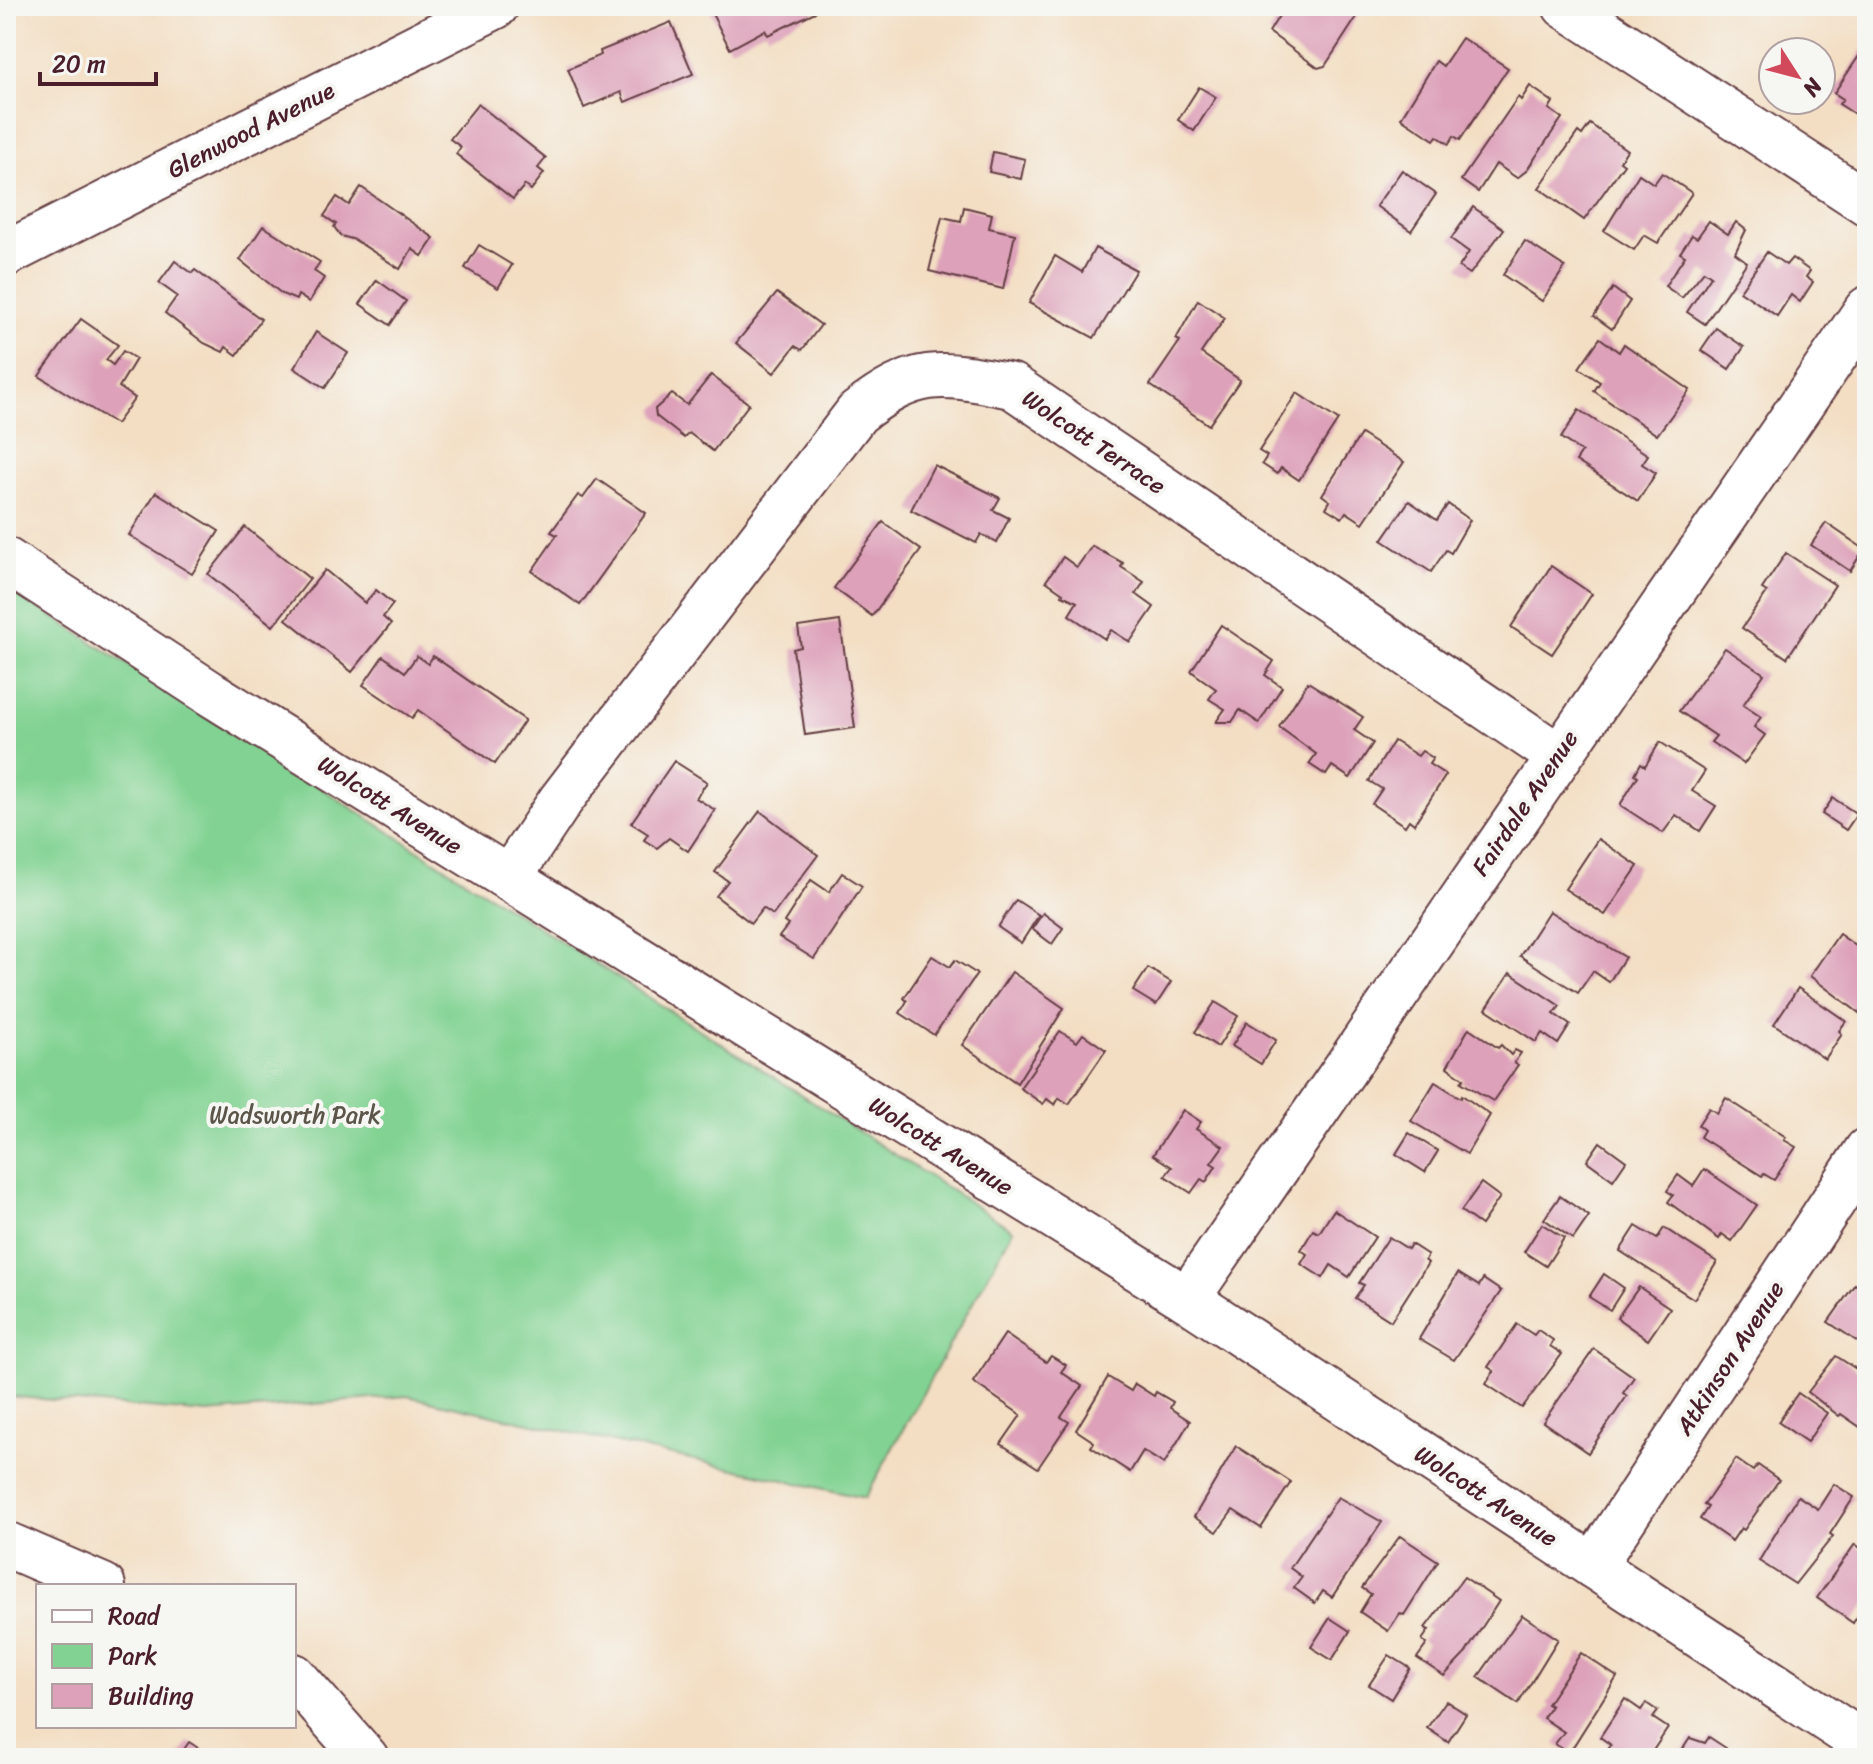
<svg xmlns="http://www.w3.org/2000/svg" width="1873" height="1764" viewBox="0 0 1873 1764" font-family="Sriracha,sans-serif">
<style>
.green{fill:#82d393;stroke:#66795f;stroke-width:2}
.building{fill:#dda1b9}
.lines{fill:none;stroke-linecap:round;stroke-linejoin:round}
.minor-casing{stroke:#633c42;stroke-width:48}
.tertiary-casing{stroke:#633c42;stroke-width:48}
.minor{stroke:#fff;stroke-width:44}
.tertiary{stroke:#fff;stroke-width:44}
.labels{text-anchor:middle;stroke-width:8;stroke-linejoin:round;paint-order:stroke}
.street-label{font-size:24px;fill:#4a1f2b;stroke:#f6f6f2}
.park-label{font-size:24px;fill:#5b554a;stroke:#f6f6f2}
</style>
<rect width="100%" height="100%" fill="#f6f6f2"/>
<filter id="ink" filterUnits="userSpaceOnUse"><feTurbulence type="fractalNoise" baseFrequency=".0125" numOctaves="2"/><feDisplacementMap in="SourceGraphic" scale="16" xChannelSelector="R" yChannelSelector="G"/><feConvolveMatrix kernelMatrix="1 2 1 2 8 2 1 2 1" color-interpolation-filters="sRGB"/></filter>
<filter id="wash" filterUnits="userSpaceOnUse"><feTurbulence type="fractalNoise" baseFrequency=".006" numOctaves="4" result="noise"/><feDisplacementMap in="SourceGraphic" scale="32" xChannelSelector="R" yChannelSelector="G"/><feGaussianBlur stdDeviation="1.8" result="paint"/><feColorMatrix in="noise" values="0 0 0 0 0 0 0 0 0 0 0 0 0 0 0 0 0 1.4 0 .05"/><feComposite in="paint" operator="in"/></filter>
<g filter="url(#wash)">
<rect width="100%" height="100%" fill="#f3dec3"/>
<!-- green -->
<path class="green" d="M6 587 1013 1230 865 1498 407 1396 207 1413 6 1396Z"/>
<g id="blocks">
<!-- building -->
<g class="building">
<path d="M708 6H812L815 12 768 35 765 30 730 49Z"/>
<path d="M1040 6H1058L1053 14Z"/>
<path d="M1285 6H1357L1362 9 1325 66 1318 68 1269 32Z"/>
<path d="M671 22 693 74 625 102 621 92 584 108 568 69 601 55 600 51Z"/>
<path d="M1462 38 1508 68 1460 140 1454 136 1449 144 1437 136 1434 140 1401 118 1436 61 1443 66Z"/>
<path d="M1867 44V122L1839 104 1843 99 1834 93Z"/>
<path d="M1530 86 1553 102 1549 109 1562 118 1526 171 1517 178 1496 164 1478 192 1461 180 1518 97 1521 100Z"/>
<path d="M1199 87 1216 97 1194 131 1178 120Z"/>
<path d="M478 104 546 158 538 168 544 173 531 190 525 185 513 199 456 154 461 147 450 139Z"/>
<path d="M1590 124 1627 150 1620 161 1624 164 1584 220 1539 188 1578 132 1582 135Z"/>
<path d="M993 152 1025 159 1021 179 989 172Z"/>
<path d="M1402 170 1436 194 1411 231 1376 206Z"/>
<path d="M1662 173 1692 193 1658 243 1644 235 1634 250 1604 231 1639 174 1654 184Z"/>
<path d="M361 187 434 238 422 256 412 249 400 269 355 240 341 236 334 227 336 224 324 216 337 197 349 205Z"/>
<path d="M964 207 992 214 989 228 1015 234 1003 289 929 271 942 217 961 221Z"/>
<path d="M1473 207 1504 229 1470 274 1459 267 1469 252 1451 239Z"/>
<path d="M1709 221 1728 234 1736 222 1746 230 1735 253 1747 262 1705 324 1687 312 1711 276 1704 271 1682 298 1665 286 1685 256 1680 253 1692 235 1697 238Z"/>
<path d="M263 226 320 262 314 271 324 278 309 302 298 295 296 300 282 294 240 260Z"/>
<path d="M1525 241 1565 267 1542 301 1503 275Z"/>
<path d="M479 245 512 265 498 288 465 268Z"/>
<path d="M1095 248 1136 270 1094 338 1029 303 1055 256 1082 272Z"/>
<path d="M1767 252 1786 265 1792 258 1810 271 1806 277 1813 282 1800 302 1791 295 1777 316 1740 291Z"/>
<path d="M175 261 192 273 195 270 261 319 237 355 226 347 223 352 204 343 165 313 177 296 159 283Z"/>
<path d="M377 280 406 301 390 325 360 304Z"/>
<path d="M1613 288 1630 301 1612 329 1594 316Z"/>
<path d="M777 293 821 325 802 350 795 346 774 373 736 343Z"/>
<path d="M1198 300 1225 318 1201 353 1240 380 1209 425 1150 385 1180 341 1176 339Z"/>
<path d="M81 319 118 345 106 360 113 365 123 351 136 359 119 387 135 398 116 424 39 376Z"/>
<path d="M1716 328 1744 347 1729 369 1701 350Z"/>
<path d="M316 332 348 353 325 388 294 368Z"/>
<path d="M1600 338 1619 352 1624 344 1690 390 1657 435 1594 391 1600 382 1579 368Z"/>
<path d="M711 375 749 404 713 451 689 433 684 438 656 416 655 409 672 394 687 405Z"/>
<path d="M1297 393 1338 420 1299 480 1281 468 1277 474 1262 464 1267 456 1259 451Z"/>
<path d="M1579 410 1648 455 1642 464 1656 473 1638 501 1576 461 1582 452 1561 438Z"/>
<path d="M1361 434 1404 462 1363 523 1346 512 1342 518 1326 508 1330 501 1322 495Z"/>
<path d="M934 465 1000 498 993 510 1009 518 997 543 981 534 976 543 911 510Z"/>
<path d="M597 479 646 513 580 605 532 571 557 535 551 532 578 495 583 498Z"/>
<path d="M156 492 219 531 192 574 129 535Z"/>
<path d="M1409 501 1437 520 1448 504 1470 520 1451 553 1446 550 1431 572 1382 540Z"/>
<path d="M883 522 921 550 872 616 834 588Z"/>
<path d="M1826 523 1864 549 1850 571 1811 545Z"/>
<path d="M245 527 310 579 273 626 208 574Z"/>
<path d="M1092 546 1123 563 1121 567 1144 582 1136 594 1154 607 1130 642 1111 630 1105 639 1069 615 1077 602 1062 595 1063 593 1046 581 1063 557 1077 567Z"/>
<path d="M1786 553 1835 585 1787 658 1742 628 1767 592 1762 589Z"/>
<path d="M1551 566 1592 594 1552 654 1511 627Z"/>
<path d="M325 570 365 603 376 590 393 604 383 617 391 624 352 672 286 619Z"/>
<path d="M840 621 855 728 805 735 793 649 801 647 798 627Z"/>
<path d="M1221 625 1274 661 1265 675 1282 687 1259 723 1240 710 1232 722H1216L1225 709 1209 699 1216 689 1191 671Z"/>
<path d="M1725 648 1764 674 1743 705 1761 717 1754 727 1765 735 1744 764 1711 742 1716 736 1679 711Z"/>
<path d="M383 656 405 672 417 656 428 664 433 656 525 720 495 764 418 710 412 718 363 685Z"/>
<path d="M1308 682 1363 717 1354 730 1373 743 1350 778 1332 766 1326 775 1309 764 1316 754 1279 727Z"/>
<path d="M1394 741 1418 756 1422 751 1433 758 1429 764 1446 775 1414 824 1409 820 1405 826 1372 804 1382 789 1369 781Z"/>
<path d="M1660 742 1705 771 1692 791 1716 806 1700 831 1676 815 1663 833 1620 805 1638 776 1635 774 1641 763 1645 766Z"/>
<path d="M674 761 707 782 696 798 715 810 688 851 669 838 657 848 644 840 648 834 631 823Z"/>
<path d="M1833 798 1857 814 1846 830 1822 814Z"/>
<path d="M760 811 818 855 773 915 763 908 751 923 716 896 728 881 715 872Z"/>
<path d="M1598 839 1638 866 1605 915 1565 889Z"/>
<path d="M842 873 862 886 814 959 779 937 788 925 784 922 811 880 829 892Z"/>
<path d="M1016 900 1039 915 1021 943 998 927Z"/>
<path d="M1549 911 1625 957 1609 982 1593 971 1578 993 1520 956Z"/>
<path d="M1043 913 1063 928 1052 944 1032 929Z"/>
<path d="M1839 934 1867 954V1019L1810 976Z"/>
<path d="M932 956 950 967 955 960 977 974 934 1035 900 1013 907 1001 904 998Z"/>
<path d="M1148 968 1171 982 1156 1005 1133 991Z"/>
<path d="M1012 972 1064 1008 1017 1083 962 1045Z"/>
<path d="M1510 973 1560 1006 1554 1014 1570 1025 1558 1044 1542 1033 1536 1042 1486 1009Z"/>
<path d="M1798 988 1846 1021 1839 1031 1842 1034 1825 1059 1774 1024Z"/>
<path d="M1215 1002 1238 1016 1218 1047 1195 1032Z"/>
<path d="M1247 1022 1276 1040 1261 1064 1232 1046Z"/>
<path d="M1469 1028 1498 1048 1501 1045 1511 1055 1515 1050 1521 1053 1514 1063 1518 1065 1493 1101 1461 1082 1464 1079 1447 1067Z"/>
<path d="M1060 1031 1077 1042 1083 1034 1106 1050 1069 1104 1059 1098 1055 1105 1047 1099 1043 1104 1020 1088Z"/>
<path d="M1435 1082 1461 1098 1462 1095 1490 1115 1467 1154 1411 1121Z"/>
<path d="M1726 1098 1786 1137 1784 1140 1796 1147 1774 1180 1764 1174 1762 1176 1700 1137 1704 1130 1698 1125 1709 1108 1717 1113Z"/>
<path d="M1183 1110 1201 1122 1196 1129 1223 1146 1211 1163 1216 1166 1206 1182 1201 1179 1191 1193 1165 1176 1172 1167 1153 1155Z"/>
<path d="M1409 1133 1438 1151 1425 1172 1396 1154Z"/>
<path d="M1600 1142 1626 1161 1613 1180 1587 1161Z"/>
<path d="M1704 1169 1757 1205 1732 1241 1722 1234 1719 1239 1668 1202 1673 1195 1667 1191 1678 1175 1693 1186Z"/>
<path d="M1481 1183 1500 1197 1481 1225 1461 1211Z"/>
<path d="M1560 1196 1589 1216 1573 1239 1544 1219Z"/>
<path d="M1334 1210 1375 1237 1349 1277 1331 1265 1323 1278 1301 1264 1307 1254 1301 1250 1313 1230 1319 1233Z"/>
<path d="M1542 1224 1564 1238 1546 1266 1524 1252Z"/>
<path d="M1636 1226 1657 1239 1664 1228 1717 1262 1694 1299 1620 1251Z"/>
<path d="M1389 1237 1408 1249 1411 1244 1428 1255 1425 1260 1428 1263 1391 1321 1355 1298 1364 1285 1359 1283Z"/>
<path d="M1458 1273 1479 1286 1483 1279 1501 1291 1454 1360 1419 1339Z"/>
<path d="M1604 1274 1624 1288 1610 1310 1589 1297Z"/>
<path d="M1855 1284 1867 1293V1348L1828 1322Z"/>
<path d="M1639 1287 1670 1308 1648 1340 1617 1318Z"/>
<path d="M1517 1324 1534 1335 1538 1330 1553 1340 1550 1346 1562 1354 1522 1408 1486 1384 1494 1371 1488 1367Z"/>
<path d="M1005 1334 1046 1362 1051 1356 1066 1365 1061 1372 1082 1386 1061 1417 1069 1422 1038 1468 1001 1444 1021 1415 973 1382Z"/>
<path d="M1594 1349 1634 1377 1623 1393 1627 1396 1588 1453 1543 1422Z"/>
<path d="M1836 1356 1867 1376V1416L1860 1427 1841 1414 1839 1416 1808 1392Z"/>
<path d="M1108 1377 1131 1391 1135 1384 1154 1396 1156 1392 1173 1402 1170 1408 1190 1421 1164 1464 1143 1451 1130 1472 1091 1447 1094 1442 1076 1430Z"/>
<path d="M1798 1393 1827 1413 1807 1442 1778 1422Z"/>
<path d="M1236 1446 1291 1482 1261 1528 1233 1510 1217 1532 1194 1517Z"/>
<path d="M1736 1459 1753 1471 1758 1465 1779 1480 1744 1530 1741 1528 1732 1541 1700 1519 1708 1507 1704 1505Z"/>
<path d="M1834 1484 1854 1497 1830 1534 1833 1536 1795 1584 1759 1561 1798 1496 1818 1509Z"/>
<path d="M1338 1497 1382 1522 1332 1597 1323 1591 1315 1603 1294 1588 1302 1577 1290 1568Z"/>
<path d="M1400 1536 1438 1561 1404 1615 1400 1613 1388 1631 1360 1612 1371 1594 1362 1588Z"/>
<path d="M1855 1544 1867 1553V1602L1853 1623 1817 1598Z"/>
<path d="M1464 1577 1499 1601 1465 1654 1444 1676 1417 1658 1427 1644 1422 1640 1429 1630 1425 1628Z"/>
<path d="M1522 1615 1558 1639 1518 1704 1478 1677Z"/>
<path d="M1330 1618 1350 1631 1332 1660 1311 1647Z"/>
<path d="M1581 1653 1617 1677 1569 1753 1555 1744 1564 1732 1543 1718 1551 1706 1547 1704Z"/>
<path d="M1389 1655 1410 1668 1391 1699 1369 1685Z"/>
<path d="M1625 1699 1641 1710 1646 1703 1658 1711 1653 1718 1668 1728 1648 1758H1630L1619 1751 1615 1758 1604 1756 1611 1745 1600 1737Z"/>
<path d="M1446 1701 1466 1714 1448 1742 1427 1728Z"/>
<path d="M1709 1737 1732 1752 1729 1758H1677L1690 1738 1705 1743Z"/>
<path d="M189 1742 214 1758H178Z"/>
</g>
</g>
</g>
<g filter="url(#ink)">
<use href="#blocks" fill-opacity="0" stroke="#633c42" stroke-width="2"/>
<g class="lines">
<defs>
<g id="minor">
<path d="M6 254 496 6"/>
<path d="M6 560 213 695 1187 1299 1867 1746"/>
<path d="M509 878 561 800 857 413C918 366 940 372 1012 386L1557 755"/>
<path d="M1187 1299 1867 309"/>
<path d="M6 1544 103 1586"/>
<path d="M1593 1566 1867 1150"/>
<path d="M294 1676 366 1758"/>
</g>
<path id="tertiary" d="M1565 6 1867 203"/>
</defs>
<!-- minor casing -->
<use href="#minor" class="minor-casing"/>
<!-- tertiary casing -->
<use href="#tertiary" class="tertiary-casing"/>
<!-- minor -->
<use href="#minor" class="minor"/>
<!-- tertiary -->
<use href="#tertiary" class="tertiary"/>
</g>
</g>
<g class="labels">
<!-- street labels -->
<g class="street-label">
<text transform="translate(251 130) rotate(-27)" y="8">Glenwood Avenue</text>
<text transform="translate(1094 442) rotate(34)" y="8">Wolcott Terrace</text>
<text transform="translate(1525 803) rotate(-56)" y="8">Fairdale Avenue</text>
<text transform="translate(390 805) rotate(32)" y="8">Wolcott Avenue</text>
<text transform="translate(941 1146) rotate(32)" y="8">Wolcott Avenue</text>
<text transform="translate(1730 1358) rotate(-57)" y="8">Atkinson Avenue</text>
<text transform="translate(1486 1496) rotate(33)" y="8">Wolcott Avenue</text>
</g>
<!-- park labels -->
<g class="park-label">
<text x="295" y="1123">Wadsworth Park</text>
</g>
</g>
<!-- margin -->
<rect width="1873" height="1764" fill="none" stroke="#f6f6f2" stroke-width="32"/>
<!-- legend -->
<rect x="36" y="1584" width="260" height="144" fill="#f6f6f2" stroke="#b1a0a2" stroke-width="2"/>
<rect x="52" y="1610" width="40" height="12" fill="#ffffff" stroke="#b1a0a2" stroke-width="2"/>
<text x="108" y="1624" font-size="24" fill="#4a1f2b">Road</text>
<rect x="52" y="1644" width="40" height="24" fill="#82d393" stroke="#b1a0a2" stroke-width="2"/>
<text x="108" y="1664" font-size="24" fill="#4a1f2b">Park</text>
<rect x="52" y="1684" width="40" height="24" fill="#dda1b9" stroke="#b1a0a2" stroke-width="2"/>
<text x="108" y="1704" font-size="24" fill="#4a1f2b">Building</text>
<!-- north arrow -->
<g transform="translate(1797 76) rotate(126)"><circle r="38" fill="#f6f6f2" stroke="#b1a0a2" stroke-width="2"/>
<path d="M0-6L14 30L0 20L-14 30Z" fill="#d1495b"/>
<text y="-12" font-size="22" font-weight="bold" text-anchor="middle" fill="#4a1f2b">N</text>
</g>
<!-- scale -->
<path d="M40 72v12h116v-12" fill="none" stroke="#4a1f2b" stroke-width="4"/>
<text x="52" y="72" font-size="24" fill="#4a1f2b" stroke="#f6f6f2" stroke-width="6" paint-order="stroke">20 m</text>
</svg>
